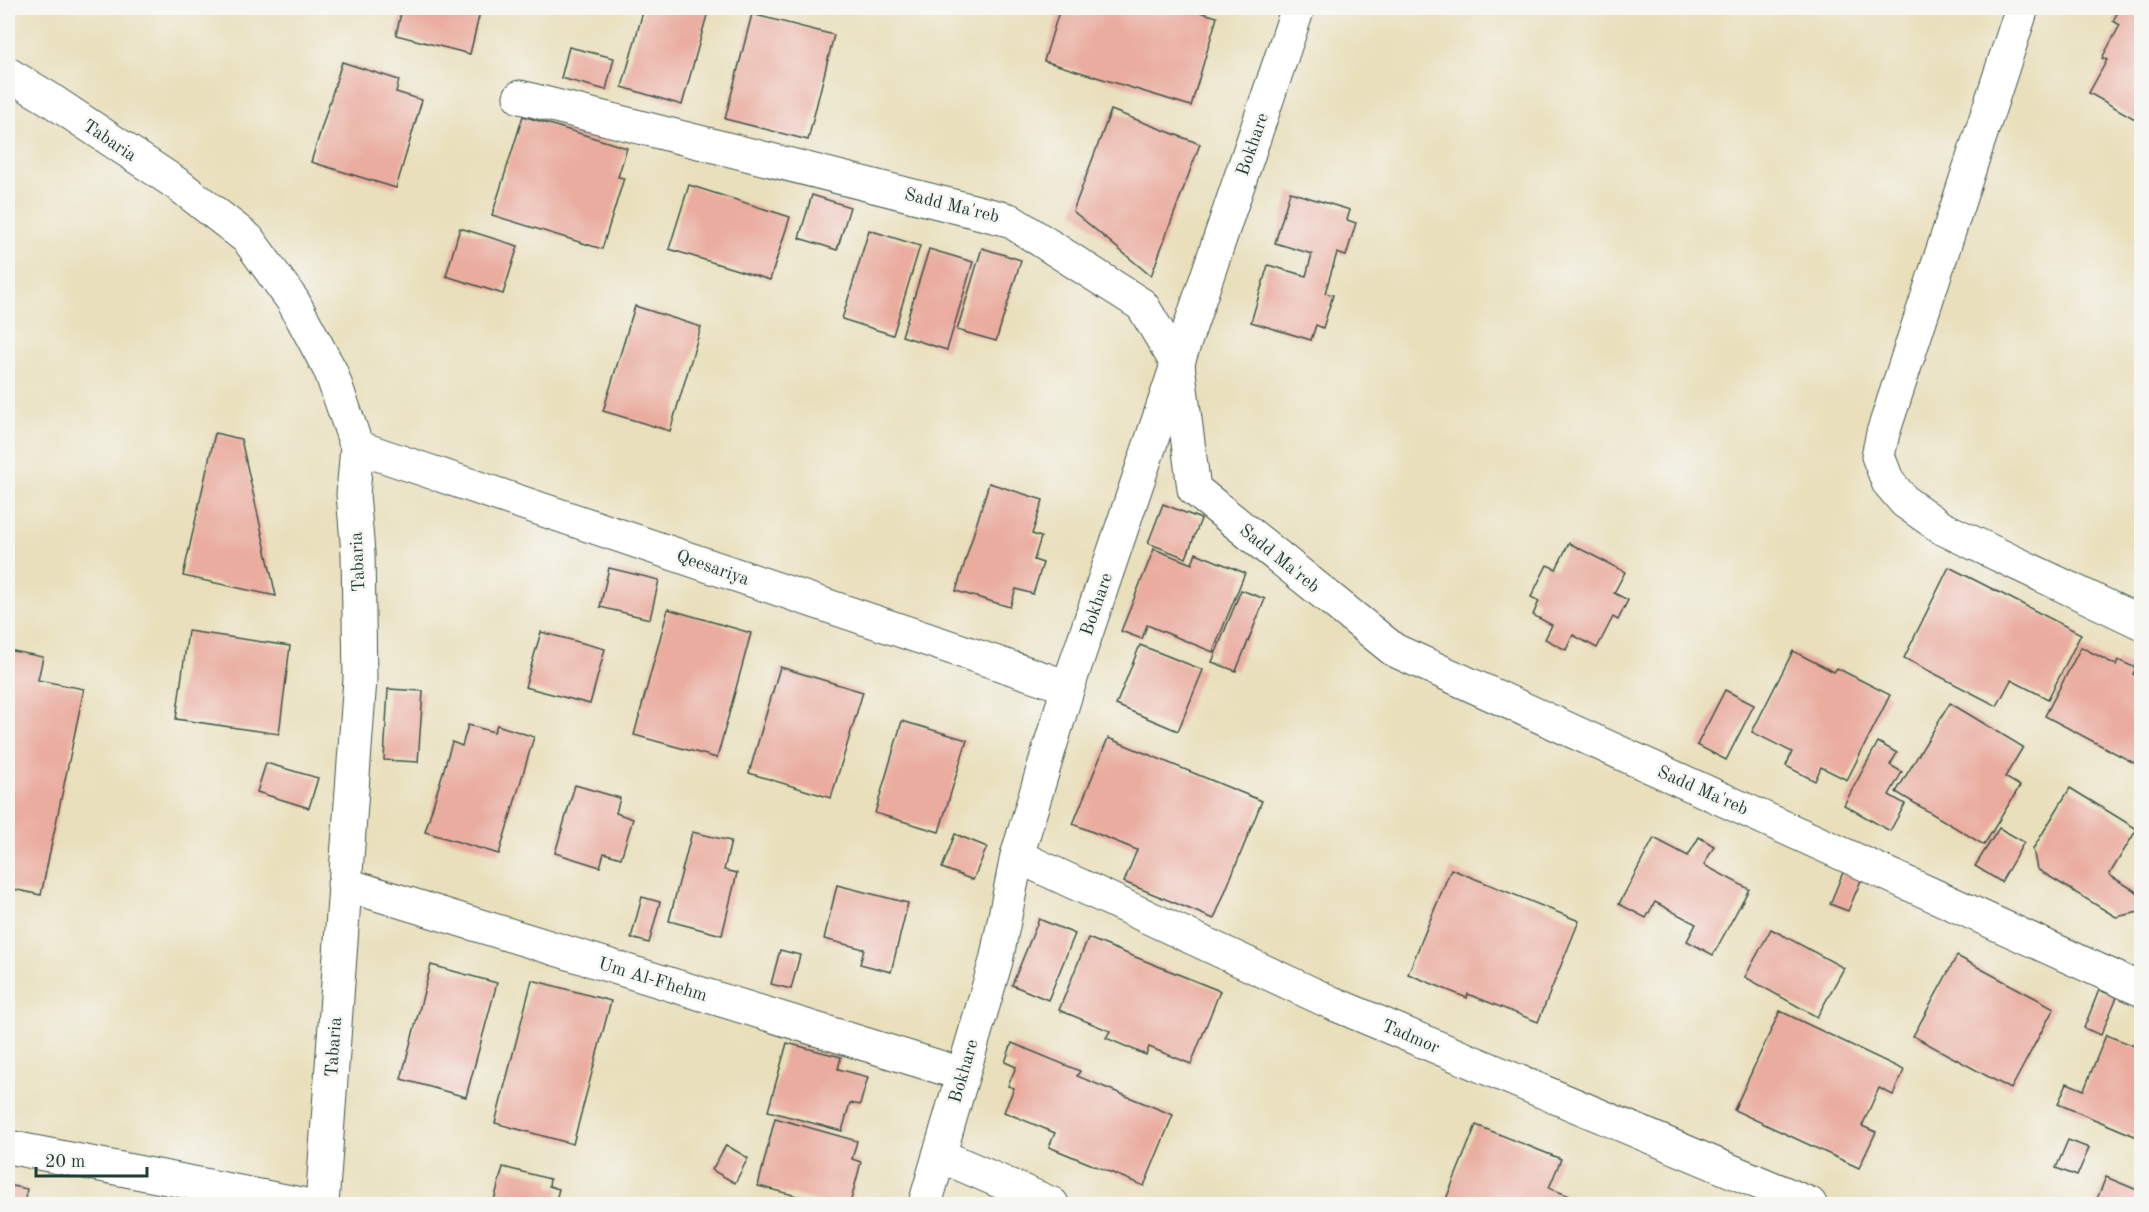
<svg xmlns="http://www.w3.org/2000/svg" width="2149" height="1212" viewBox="0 0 2149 1212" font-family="'Old Standard TT',serif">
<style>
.building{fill:#eaac9f}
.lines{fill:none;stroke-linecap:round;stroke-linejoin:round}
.street-casing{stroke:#3d5548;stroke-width:35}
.secondary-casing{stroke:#3d5548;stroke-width:35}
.street{stroke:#fff;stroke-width:33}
.secondary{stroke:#fff;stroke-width:33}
.labels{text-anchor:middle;stroke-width:5;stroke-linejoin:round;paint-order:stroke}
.street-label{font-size:18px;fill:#1f3d34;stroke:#f6f6f2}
</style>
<rect width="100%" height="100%" fill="#f6f6f2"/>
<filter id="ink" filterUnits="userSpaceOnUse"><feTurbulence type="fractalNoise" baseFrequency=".0167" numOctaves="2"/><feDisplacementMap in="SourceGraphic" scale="12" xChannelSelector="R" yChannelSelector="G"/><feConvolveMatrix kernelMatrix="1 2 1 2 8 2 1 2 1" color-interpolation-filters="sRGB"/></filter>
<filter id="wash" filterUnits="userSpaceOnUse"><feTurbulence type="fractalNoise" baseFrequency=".008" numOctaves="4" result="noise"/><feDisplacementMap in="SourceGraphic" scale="24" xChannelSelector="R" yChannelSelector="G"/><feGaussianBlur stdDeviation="1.35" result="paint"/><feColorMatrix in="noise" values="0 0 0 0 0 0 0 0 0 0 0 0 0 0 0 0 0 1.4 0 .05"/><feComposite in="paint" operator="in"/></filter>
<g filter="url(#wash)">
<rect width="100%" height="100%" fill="#e9dfbb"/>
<g id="blocks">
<!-- building -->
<g class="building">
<path d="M402 8H481L470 54 396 35Z"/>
<path d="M644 8H709L682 105 622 87Z"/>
<path d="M1060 8H1186L1217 17 1191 106 1044 61Z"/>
<path d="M2114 8H2142V123L2089 93 2107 60 2102 58 2120 25 2113 21 2119 10Z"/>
<path d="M752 14 834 35 808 140 725 119Z"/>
<path d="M569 47 614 58 606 90 561 78Z"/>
<path d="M342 62 399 80 396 92 422 100 396 188 311 162Z"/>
<path d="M1111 110 1200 144 1151 276 1073 211Z"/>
<path d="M523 116 627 148 618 177 624 178 602 249 492 215Z"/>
<path d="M689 185 790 217 770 280 669 249Z"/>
<path d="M1290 192 1350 210 1347 220 1356 223 1346 256 1337 253 1325 293 1333 295 1323 328 1316 325 1311 340 1251 322 1268 265 1306 276 1312 254 1275 243Z"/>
<path d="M812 195 850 207 837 250 799 238Z"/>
<path d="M460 228 518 246 503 294 446 276Z"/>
<path d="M869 230 920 246 893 335 842 319Z"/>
<path d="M982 248 1021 260 996 341 957 330Z"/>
<path d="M929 249 973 262 947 350 902 336Z"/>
<path d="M635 306 701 327 670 431 603 411Z"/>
<path d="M215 433 241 439 276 596 183 576Z"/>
<path d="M989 483 1043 500 1032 534 1041 537 1034 560 1043 563 1033 594 1016 589 1010 607 956 591Z"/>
<path d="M1163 504 1201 519 1186 558 1148 543Z"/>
<path d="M1569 543 1625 572 1614 593 1628 600 1618 620 1613 617 1597 648 1573 635 1566 650 1545 639 1552 625 1533 615 1539 601 1531 597 1547 565 1556 569Z"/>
<path d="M1154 549 1192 564 1196 553 1245 573 1213 652 1147 625 1142 639 1121 631Z"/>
<path d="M1949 567 2081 634 2048 699 2011 680 1997 706 1904 658Z"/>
<path d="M609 568 659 580 650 619 600 607Z"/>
<path d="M1241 590 1265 599 1236 671 1212 662Z"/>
<path d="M668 609 751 633 717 758 634 735Z"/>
<path d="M188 631 290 646 279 734 176 719Z"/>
<path d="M541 632 605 649 590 704 525 687Z"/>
<path d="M1140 645 1203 670 1178 731 1116 705Z"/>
<path d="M2081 647 2116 665 2118 660 2136 668 2133 674 2142 679V749L2134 763 2045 716Z"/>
<path d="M8 650 43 657 38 680 84 689 41 895 8 888Z"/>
<path d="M1793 651 1834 672 1837 668 1890 695 1847 780 1821 767 1815 781 1786 766 1792 752 1752 732Z"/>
<path d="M780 667 863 692 831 798 749 773Z"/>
<path d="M388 689 423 691 418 762 384 760Z"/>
<path d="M1725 690 1754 705 1726 760 1697 745Z"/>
<path d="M1950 703 2023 747 2005 777 2020 786 1984 845 1896 792Z"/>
<path d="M902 721 967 740 939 832 875 813Z"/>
<path d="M468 725 494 732 497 725 534 737 499 854 425 832 452 742 462 746Z"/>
<path d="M1108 738 1262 801 1214 919 1124 882 1137 850 1073 824Z"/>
<path d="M1878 742 1897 753 1890 765 1902 772 1889 795 1905 804 1890 831 1844 805Z"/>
<path d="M266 763 318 778 309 808 257 792Z"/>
<path d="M575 785 620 798 616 813 633 819 621 858 604 853 600 867 555 853Z"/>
<path d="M2070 788 2137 829 2109 875 2142 895V908L2139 912 2116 917 2037 869 2033 849Z"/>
<path d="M1999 828 2024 842 2001 882 1975 866Z"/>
<path d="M692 832 731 841 724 870 737 873 722 935 669 921Z"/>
<path d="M955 834 987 847 973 880 942 868Z"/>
<path d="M1699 837 1714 846 1704 865 1749 889 1713 955 1687 941 1696 924 1655 902 1646 918 1619 904 1654 838 1688 856Z"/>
<path d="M1451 869 1579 921 1538 1022 1468 994 1467 998 1408 974Z"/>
<path d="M1844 870 1862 878 1848 911 1830 904Z"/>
<path d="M837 885 908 903 891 972 860 964 864 949 824 939Z"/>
<path d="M642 897 660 902 649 943 631 938Z"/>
<path d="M1039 919 1075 934 1048 1000 1012 985Z"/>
<path d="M1771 929 1844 968 1817 1017 1745 977Z"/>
<path d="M1088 938 1220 991 1191 1064 1149 1047 1146 1055 1106 1038 1110 1031 1059 1010Z"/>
<path d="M780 950 800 955 791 989 771 984Z"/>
<path d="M1957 956 2054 1008 2011 1089 1913 1036Z"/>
<path d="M431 965 497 983 466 1097 401 1079Z"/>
<path d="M532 980 611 1001 573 1144 495 1123Z"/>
<path d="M2099 990 2117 997 2101 1035 2084 1028Z"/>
<path d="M1780 1011 1904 1070 1893 1095 1879 1088 1862 1126 1876 1132 1859 1168 1734 1110Z"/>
<path d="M2106 1035 2137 1047 2142 1035V1139L2058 1104 2067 1083 2084 1090Z"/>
<path d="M787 1043 841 1057 838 1069 868 1077 860 1105 850 1103 842 1131 768 1111Z"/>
<path d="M1012 1043 1080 1071 1077 1076 1173 1115 1144 1186 1049 1147 1055 1133 1004 1112 1014 1088 1008 1086 1016 1067 1005 1062Z"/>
<path d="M775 1118 857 1141 852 1159 861 1162 850 1204H828L758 1186Z"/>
<path d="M1476 1125 1561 1159 1549 1188 1590 1204H1444Z"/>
<path d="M2068 1140 2089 1148 2077 1176 2056 1168Z"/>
<path d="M726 1145 748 1158 735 1183 712 1170Z"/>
<path d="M503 1167 550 1179 549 1186 559 1189 555 1204H493Z"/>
<path d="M2106 1177 2142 1192V1204H2095Z"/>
<path d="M8 1185 27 1189 24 1204H8Z"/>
</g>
</g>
</g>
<g filter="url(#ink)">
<use href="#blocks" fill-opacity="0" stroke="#3d5548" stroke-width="1.5"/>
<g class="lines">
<defs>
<g id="street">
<path d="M2022 8 1883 433 1878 456 1888 482 1905 502 1942 528 2142 623"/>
<path d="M520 97 1009 220 1142 305 1178 365 1194 489 1394 650 2142 990"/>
<path d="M357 447 1068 687"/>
<path d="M344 884 962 1074"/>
<path d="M8 1147 301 1204"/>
<path d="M939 1155 1052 1204"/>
</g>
<g id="secondary">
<path d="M8 74 48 98 180 186 248 239 293 301 331 372 357 447 353 494 358 553 360 679 322 1204"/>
<path d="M1017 856 1332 1003 1810 1204"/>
<path d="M925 1204 996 961 1017 856 1068 687 1298 8"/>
</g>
</defs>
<!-- street casing -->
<use href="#street" class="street-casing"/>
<!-- secondary casing -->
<use href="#secondary" class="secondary-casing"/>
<!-- street -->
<use href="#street" class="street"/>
<!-- secondary -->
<use href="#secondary" class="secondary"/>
</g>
</g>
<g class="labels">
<!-- street labels -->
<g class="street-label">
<text transform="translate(110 140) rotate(34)" y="6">Tabaria</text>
<text transform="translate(1252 144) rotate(-71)" y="6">Bokhare</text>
<text transform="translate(952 205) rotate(14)" y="6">Sadd Ma'reb</text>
<text transform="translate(1280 558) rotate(39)" y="6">Sadd Ma'reb</text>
<text transform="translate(357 562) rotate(-93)" y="6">Tabaria</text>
<text transform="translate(713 567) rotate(19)" y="6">Qeesariya</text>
<text transform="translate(1096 604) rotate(-71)" y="6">Bokhare</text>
<text transform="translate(1703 790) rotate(24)" y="6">Sadd Ma'reb</text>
<text transform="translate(653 979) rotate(17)" y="6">Um Al-Fhehm</text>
<text transform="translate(1411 1036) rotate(23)" y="6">Tadmor</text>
<text transform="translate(333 1047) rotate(-86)" y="6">Tabaria</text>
<text transform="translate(963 1071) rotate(-74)" y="6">Bokhare</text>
</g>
</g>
<!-- margin -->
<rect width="2149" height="1212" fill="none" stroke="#f6f6f2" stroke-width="30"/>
<!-- scale -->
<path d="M36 1167v9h111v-9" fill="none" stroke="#1f3d34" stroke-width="3"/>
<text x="45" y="1167" font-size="18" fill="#1f3d34" stroke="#f6f6f2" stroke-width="4.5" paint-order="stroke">20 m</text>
</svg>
